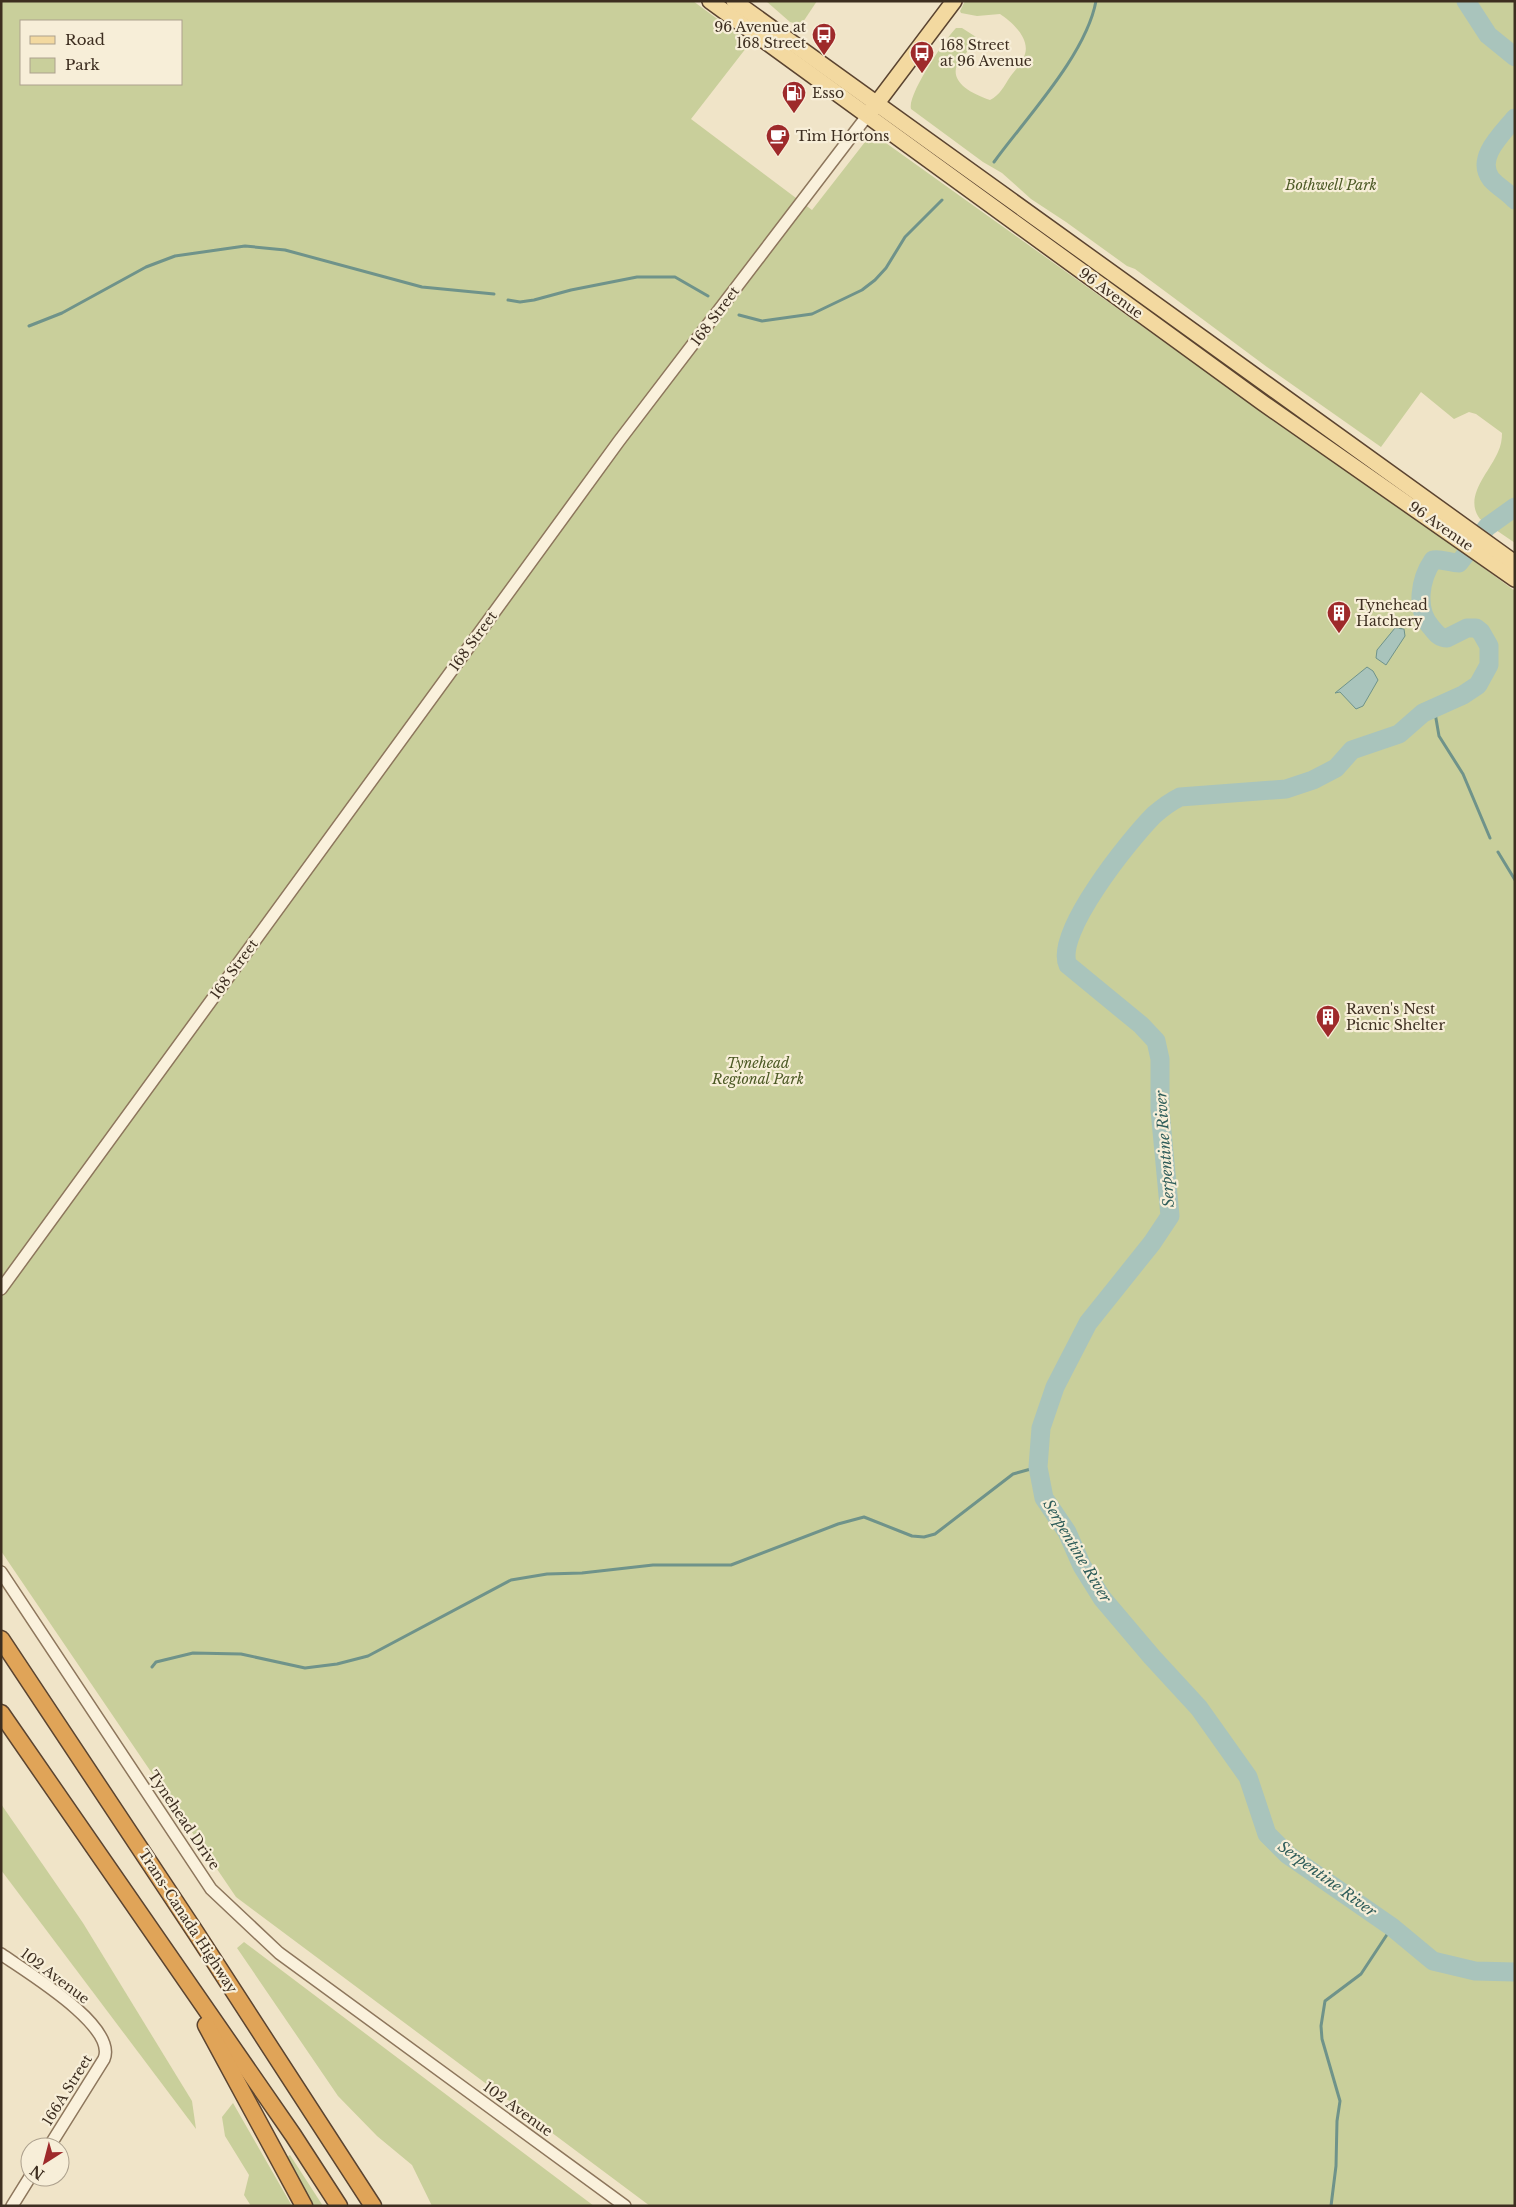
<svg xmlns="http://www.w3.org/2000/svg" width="1516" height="2207" viewBox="0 0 1516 2207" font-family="'Libre Baskerville',serif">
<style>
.green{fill:#c9cf9b;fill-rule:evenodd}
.water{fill:#a9c4bc;stroke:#6f938a}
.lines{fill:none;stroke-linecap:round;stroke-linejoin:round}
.stream{stroke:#6f938a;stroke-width:3}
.river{stroke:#a9c4bc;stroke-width:19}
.minor-casing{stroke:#8d765c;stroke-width:14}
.major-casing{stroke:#5b4430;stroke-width:18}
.highway-casing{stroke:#5b4430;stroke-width:19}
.minor{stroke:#faf1dc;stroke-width:11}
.major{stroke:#f3d9a0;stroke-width:15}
.highway{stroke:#e0a458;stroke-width:16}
.labels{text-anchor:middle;stroke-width:4.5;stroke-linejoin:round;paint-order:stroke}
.poi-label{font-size:14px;fill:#3d2e20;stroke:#f7eed8;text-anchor:start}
.park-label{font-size:14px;font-style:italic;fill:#4d5a26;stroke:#f7eed8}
.street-label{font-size:14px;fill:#3d2e20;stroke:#f7eed8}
.water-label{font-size:15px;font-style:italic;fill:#2f5d5a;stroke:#f7eed8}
</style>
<rect width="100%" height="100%" fill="#f0e4c8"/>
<!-- green -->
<g class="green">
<path d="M1 1H693L750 43 691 119 812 210 872 133 1167 344 1391 500 1515 591V2206H650L236 1897 1 1551ZM21 21H181V84H21Z"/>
<path d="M766 1H817L801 25 790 22Z"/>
<path d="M965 1H1515V543L1480 519C1463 497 1489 473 1498 452 1501 446 1502 439 1502 433L1476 414 1469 412 1454 419 1421 392 1381 447 1267 367 1135 269 1127 266 1066 222 1031 199 1002 173 983 162 911 109C907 95 945 39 956 28H962L976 37 975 46C940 70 957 89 990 100 1000 95 1004 86 1010 77 1015 70 1023 62 1025 54 1030 38 1011 21 1000 14L977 16 961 13 960 11Z"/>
<path d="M1 1804 83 1923 192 2101 196 2129 1 1870Z"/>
<path d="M244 1942 594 2206H432L412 2165 377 2136 338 2096 237 1948Z"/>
<path d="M233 2103 292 2206H251L244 2195 249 2175 225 2136 222 2117Z"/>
<path d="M290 2155 323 2206H313L287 2157Z"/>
</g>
<!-- water -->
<g class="water">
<path d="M1395 628 1404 629 1405 636 1386 665 1376 658 1377 650Z"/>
<path d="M1367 667 1373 671 1378 680 1363 706 1356 709 1340 692 1335 693Z"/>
</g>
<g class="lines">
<!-- stream -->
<g class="stream">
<path d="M994 162C1026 118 1086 55 1096 1"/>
<path d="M508 300 520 302 534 300 571 290 637 277H675L708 296"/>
<path d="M739 315 762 321 812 314 862 290 875 280 886 268 905 237 942 200"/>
<path d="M29 326 62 313 146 267 175 256 245 246 285 250 422 287 494 294"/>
<path d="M1434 707 1439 736 1463 774 1490 838"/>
<path d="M1498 852 1515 880"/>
<path d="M152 1667 156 1662 193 1653 241 1654 305 1668 337 1664 368 1656 511 1580 547 1574 582 1573 653 1565H731L838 1524 864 1517 912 1536 924 1537 935 1534 1013 1474 1038 1467"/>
<path d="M1331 2206 1336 2166 1337 2121 1340 2101 1322 2039 1321 2026 1325 2001 1361 1974 1392 1927"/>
</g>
<!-- river -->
<g class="river">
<path d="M1466 1 1488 35 1515 57"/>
<path d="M1515 118C1502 134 1475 158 1491 179 1498 187 1508 192 1515 200"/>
<path d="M1515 507 1487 527 1459 563C1451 563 1439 558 1433 560 1420 579 1415 609 1431 627 1436 633 1439 638 1447 638L1467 628H1476L1481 632 1489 646V665L1478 685 1463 695 1423 713 1399 734 1352 750 1336 768 1313 780 1286 789 1180 797C1170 802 1162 808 1154 815 1131 838 1053 934 1068 965L1141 1025 1156 1041 1160 1059V1110L1170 1216 1152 1243 1088 1323 1055 1387 1041 1428 1038 1467 1044 1498 1067 1532 1082 1566 1102 1598 1152 1657 1199 1708 1248 1777 1267 1834 1288 1855 1392 1927 1433 1961 1475 1971 1515 1972"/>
</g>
<defs>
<g id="minor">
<path d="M1 1289 619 441 867 116"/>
<path d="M1 1572 211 1889 279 1953 625 2206"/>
<path d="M1 1954C25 1971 118 2026 104 2059L49 2147"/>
<path d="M12 2206 30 2177"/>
</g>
<g id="major">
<path d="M710 1 1263 403 1515 579"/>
<path d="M734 1 1515 563"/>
<path d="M871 111 954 1"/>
</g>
<g id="highway">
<path d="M1 1639 196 1933 373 2206"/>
<path d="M1 1713 293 2135 339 2206"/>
<path d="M206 2025 304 2206"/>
</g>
</defs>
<!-- minor casing -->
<use href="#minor" class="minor-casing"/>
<!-- major casing -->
<use href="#major" class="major-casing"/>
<!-- highway casing -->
<use href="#highway" class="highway-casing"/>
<!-- minor -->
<use href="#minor" class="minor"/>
<!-- major -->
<use href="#major" class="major"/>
<!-- highway -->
<use href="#highway" class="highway"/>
</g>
<!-- icons -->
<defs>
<symbol id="bus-pin" viewBox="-11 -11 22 30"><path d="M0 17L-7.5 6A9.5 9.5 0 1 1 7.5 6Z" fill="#9e2a2b" stroke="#f7eed8"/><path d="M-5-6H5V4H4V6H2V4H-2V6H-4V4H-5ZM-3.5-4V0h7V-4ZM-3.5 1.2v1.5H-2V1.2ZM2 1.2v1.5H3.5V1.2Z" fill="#fff"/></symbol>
<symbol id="fuel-pin" viewBox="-11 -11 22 30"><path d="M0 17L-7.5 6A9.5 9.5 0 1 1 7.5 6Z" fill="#9e2a2b" stroke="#f7eed8"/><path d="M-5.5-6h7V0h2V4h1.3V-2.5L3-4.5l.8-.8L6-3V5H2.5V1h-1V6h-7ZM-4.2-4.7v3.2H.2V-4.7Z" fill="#fff"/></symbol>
<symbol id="cafe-pin" viewBox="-11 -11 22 30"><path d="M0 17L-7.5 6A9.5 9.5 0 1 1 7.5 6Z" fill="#9e2a2b" stroke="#f7eed8"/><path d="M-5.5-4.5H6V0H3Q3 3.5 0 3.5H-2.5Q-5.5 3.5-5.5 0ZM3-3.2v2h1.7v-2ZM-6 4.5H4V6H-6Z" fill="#fff"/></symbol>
<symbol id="building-pin" viewBox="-11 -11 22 30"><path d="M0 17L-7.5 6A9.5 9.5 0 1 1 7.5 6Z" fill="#9e2a2b" stroke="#f7eed8"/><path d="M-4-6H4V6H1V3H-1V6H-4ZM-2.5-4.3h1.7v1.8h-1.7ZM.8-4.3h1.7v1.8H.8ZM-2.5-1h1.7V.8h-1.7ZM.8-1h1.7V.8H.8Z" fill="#fff"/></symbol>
</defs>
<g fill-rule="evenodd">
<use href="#bus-pin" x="810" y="21" width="28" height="38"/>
<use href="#bus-pin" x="908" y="39" width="28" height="38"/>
<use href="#fuel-pin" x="780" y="79" width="28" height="38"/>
<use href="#cafe-pin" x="764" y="122" width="28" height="38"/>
<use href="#building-pin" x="1325" y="599" width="28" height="38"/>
<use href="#building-pin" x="1314" y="1003" width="28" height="38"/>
</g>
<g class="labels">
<!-- poi labels -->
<g class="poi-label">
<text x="806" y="32" text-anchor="end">96 Avenue at<tspan x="806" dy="16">168 Street</tspan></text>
<text x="940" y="50">168 Street<tspan x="940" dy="16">at 96 Avenue</tspan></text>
<text x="812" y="98">Esso</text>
<text x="796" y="141">Tim Hortons</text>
<text x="1356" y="610">Tynehead<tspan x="1356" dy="16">Hatchery</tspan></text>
<text x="1346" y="1014">Raven's Nest<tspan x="1346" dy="16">Picnic Shelter</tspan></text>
</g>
<!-- park labels -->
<g class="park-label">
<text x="1331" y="190">Bothwell Park</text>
<text x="758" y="1068">Tynehead<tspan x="758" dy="16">Regional Park</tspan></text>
</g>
<!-- street labels -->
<g class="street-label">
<text transform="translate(1111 293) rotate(36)" y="5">96 Avenue</text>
<text transform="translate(715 316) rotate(-53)" y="5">168 Street</text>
<text transform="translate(1441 526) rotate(35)" y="5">96 Avenue</text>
<text transform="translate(473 641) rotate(-54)" y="5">168 Street</text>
<text transform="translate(234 969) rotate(-54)" y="5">168 Street</text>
<text transform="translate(184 1820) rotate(56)" y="5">Tynehead Drive</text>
<text transform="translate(188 1921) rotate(57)" y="5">Trans-Canada Highway</text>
<text transform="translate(55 1976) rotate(37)" y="5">102 Avenue</text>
<text transform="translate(67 2090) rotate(-58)" y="5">166A Street</text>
<text transform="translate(518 2109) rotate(36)" y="5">102 Avenue</text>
</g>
<!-- water labels -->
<g class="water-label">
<text transform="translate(1165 1149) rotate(-94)" y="5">Serpentine River</text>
<text transform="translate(1077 1551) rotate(59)" y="5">Serpentine River</text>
<text transform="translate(1327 1879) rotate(36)" y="5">Serpentine River</text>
</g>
</g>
<!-- border -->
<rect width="1516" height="2207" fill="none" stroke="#3d2e20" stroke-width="5"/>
<!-- legend -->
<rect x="20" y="20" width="162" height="65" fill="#f7eed8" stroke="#ada18e"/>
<rect x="30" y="36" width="25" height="8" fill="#f3d9a0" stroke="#ada18e"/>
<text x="65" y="45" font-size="15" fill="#3d2e20">Road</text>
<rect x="30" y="58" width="25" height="15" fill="#c9cf9b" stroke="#ada18e"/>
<text x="65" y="70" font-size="15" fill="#3d2e20">Park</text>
<!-- north arrow -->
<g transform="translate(45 2162) rotate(216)"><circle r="24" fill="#f7eed8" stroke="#ada18e"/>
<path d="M0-4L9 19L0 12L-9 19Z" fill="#9e2a2b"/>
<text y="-8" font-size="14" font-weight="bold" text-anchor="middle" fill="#3d2e20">N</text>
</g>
</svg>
